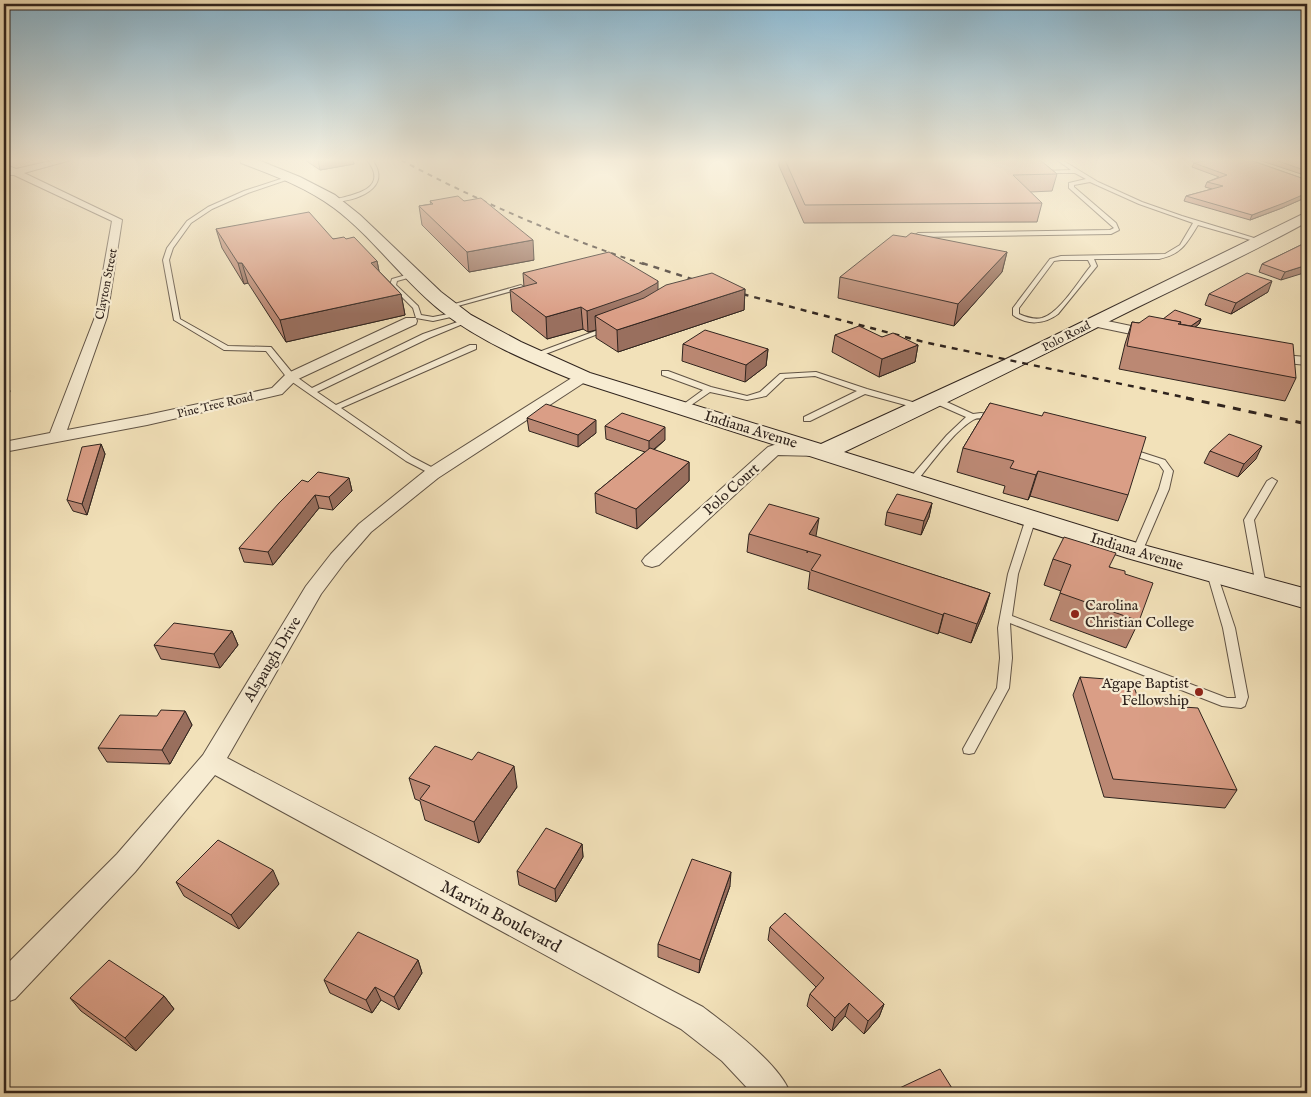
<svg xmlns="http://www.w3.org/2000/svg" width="1311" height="1097" viewBox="0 0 1311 1097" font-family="'IM FELL English',serif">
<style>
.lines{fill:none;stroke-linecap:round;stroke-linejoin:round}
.service-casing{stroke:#605345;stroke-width:2}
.minor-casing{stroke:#605345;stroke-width:2}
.secondary-casing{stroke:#30241e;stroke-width:2}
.service{fill:#f7ecd2;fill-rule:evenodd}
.minor{fill:#f7ecd2;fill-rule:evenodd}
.secondary{fill:#f7ecd2;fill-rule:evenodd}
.rail-far2{stroke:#30241e;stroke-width:2;stroke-dasharray:5 5;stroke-linecap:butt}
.rail-far1{stroke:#30241e;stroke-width:2.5;stroke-dasharray:6 6;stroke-linecap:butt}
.rail{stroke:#30241e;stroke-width:3;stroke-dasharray:8 8;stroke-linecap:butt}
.wall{fill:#bb8873;stroke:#30241e}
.shaded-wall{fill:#996f5e;stroke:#30241e}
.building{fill:#da9e86;stroke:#30241e}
.poi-dot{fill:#8f2418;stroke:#f7ecd2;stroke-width:2}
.labels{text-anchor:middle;stroke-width:4.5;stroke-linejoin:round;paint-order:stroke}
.far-street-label{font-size:12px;fill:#30241e;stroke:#f7ecd2}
.street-label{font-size:15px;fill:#30241e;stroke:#f7ecd2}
.poi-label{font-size:15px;fill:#30241e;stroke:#f7ecd2;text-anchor:start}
.near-street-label{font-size:18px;fill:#30241e;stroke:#f7ecd2}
</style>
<rect width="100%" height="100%" fill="#f2e1b9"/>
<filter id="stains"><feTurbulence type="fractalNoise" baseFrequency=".004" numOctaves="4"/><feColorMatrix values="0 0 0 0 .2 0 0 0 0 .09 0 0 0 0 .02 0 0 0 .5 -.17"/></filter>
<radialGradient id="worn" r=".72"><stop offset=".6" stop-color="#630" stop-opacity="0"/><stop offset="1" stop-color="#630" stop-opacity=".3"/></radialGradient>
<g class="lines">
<defs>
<g id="service">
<path d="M367 160H372C394 188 355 202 332 202V200C354 195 390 189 367 160Z"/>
<path d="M1057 160H1062L1098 182 1142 202 1182 216 1264 241 1261 243 1198 225C1186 244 1182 254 1159 259H1094L1097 266 1058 314C1045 324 1027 326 1013 315V308L1050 259 1061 256 1165 254 1180 245 1193 223 1139 204 1090 182 1074 185V187L1116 223 1119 230 1111 234 918 237 915 235 918 233 1110 230 1114 228 1069 188V183L1086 179 1075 173H1041L1043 171 1071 170ZM1061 260H1088L1091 266C1079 280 1060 313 1042 318 1034 320 1026 317 1019 314V308L1054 261Z"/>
<path d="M290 176 292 178 248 193 212 209 191 223 173 248 169 260 180 319 228 346 271 347 294 375 312 388 423 334 466 319H470V321L429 338 317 392 336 405 470 345H476V349L341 408 412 457 437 470 438 472 437 474H431L406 461 288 379 266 351 224 350 174 320 163 260 167 248 187 221 208 207 244 191Z"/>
<path d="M413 273 415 274V276L397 281 396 285 418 306 421 315 433 317 458 312 461 314 460 315 433 321 416 318 413 308 390 285 392 279Z"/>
<path d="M521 285 524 287 523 288 447 309 444 307Z"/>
<path d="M609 326 612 328 611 329 535 358H532L528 356Z"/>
<path d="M662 371H668L711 387 747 396 760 392 780 374 816 372 867 389 923 405 924 407 920 409 865 394 810 421H804V417L857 391 815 376 785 378 766 396 747 400 710 392 684 410H681V406L703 390 662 375Z"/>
<path d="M932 398H938L973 414 981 413 998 416 999 418C992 423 981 415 973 420 953 432 931 464 916 482H910L908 480 910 478 947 435 966 417 932 402Z"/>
<path d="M1128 448 1165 460 1173 471 1169 489 1142 552 1137 555 1132 552 1159 489 1164 471 1159 464 1125 453 1124 451 1125 449Z"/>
<path d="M1272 478 1277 481 1254 520 1266 586 1261 589 1256 586 1244 520 1267 481Z"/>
<path d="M1031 515 1036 518 1018 574 1012 616 1227 698H1236L1223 628 1207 573 1212 570 1216 571 1235 628 1248 697 1245 706 1241 708 1222 706 1010 623 1012 658 1009 688 974 753 969 754 964 753 963 749 997 688 1000 658 998 628 1008 574 1026 518Z"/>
</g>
<g id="minor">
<path d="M55 160H71L24 173 122 220 107 317 67 430 147 415 272 388 286 374 406 318H416L417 321 416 324 296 380 282 394 147 425 4 452V442L50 433 95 317 112 221 14 175H9L4 170V164L16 169Z"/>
<path d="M1093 318 1155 331 1162 335 1155 339 1088 325 1087 322Z"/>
<path d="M1270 354 1307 357V365L1265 361 1263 358 1265 355Z"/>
<path d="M583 373 588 374 590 377 588 380 438 478 371 532 345 562 321 594 227 758 703 1007C728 1026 780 1064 790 1093H752L722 1061 681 1029 215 775 135 872 15 999 4 1003V967L117 854 203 755 306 586 331 554 359 524 426 470 578 374Z"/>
<path d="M774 445 817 446 823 448 825 451 823 454 817 456 778 455 659 565 652 567 645 565 642 561 645 557 768 447Z"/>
</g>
<path id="secondary" d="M240 160H258L300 177 335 195 360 215 441 292 471 315 521 342 590 373 821 444 1002 361 1307 212V222C1240 259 1169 291 1100 326 1015 369 930 411 844 452L1147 546 1307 589V609L1127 558 576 381C529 362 481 342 441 311 402 280 373 237 334 208 306 187 273 175 241 163Z"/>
</defs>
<!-- service casing -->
<use href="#service" class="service-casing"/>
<!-- minor casing -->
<use href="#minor" class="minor-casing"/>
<!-- secondary casing -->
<use href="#secondary" class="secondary-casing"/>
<!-- service -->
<use href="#service" class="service"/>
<!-- minor -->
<use href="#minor" class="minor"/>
<!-- secondary -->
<use href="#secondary" class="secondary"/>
<!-- rail-far2 -->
<path class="rail-far2" d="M401 160C480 202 561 237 646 265"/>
<!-- rail-far1 -->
<g class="rail-far1">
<path d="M642 263 704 283"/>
<path d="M731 291 924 342 1192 399"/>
</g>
<!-- rail -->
<path class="rail" d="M1186 398 1307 424"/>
</g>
<!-- wall -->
<g class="wall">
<path d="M305 160H353L354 164 320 170Z"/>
<path d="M779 160H1040L1057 174 1052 191 1030 192 1042 203 1037 222 804 223 779 166Z"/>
<path d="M1189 160H1250L1307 180V197L1282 208 1250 220 1184 201 1186 196 1212 189 1205 187 1207 182 1219 177 1192 167 1194 163H1195Z"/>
<path d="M1259 160H1307V176Z"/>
<path d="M430 201H464L534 260 469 272 422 225 419 206 431 204Z"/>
<path d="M216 229 333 239H346L377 261 379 271 401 294 405 315 286 342 248 283 244 284 222 248Z"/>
<path d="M1307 242 1281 280 1259 272 1262 264Z"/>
<path d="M1007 252 1002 272 954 326 838 298 840 277Z"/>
<path d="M523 273 658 290 745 289 744 310 618 352 596 338V330L588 332 583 329 547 339 512 311 510 290 524 287Z"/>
<path d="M1268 292 1231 314 1205 305 1209 294Z"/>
<path d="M1163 319H1201L1199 324 1195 327 1296 378 1285 401 1119 369 1125 344 1132 322 1139 323Z"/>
<path d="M835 335 882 337 918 345 915 362 879 377 832 352Z"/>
<path d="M683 344 768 349 766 366 745 382 682 361Z"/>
<path d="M990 403 1128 495 1118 521 1030 496 1028 500 1003 493 1005 486 957 472 963 448Z"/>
<path d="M527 418 596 433 578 447 529 431Z"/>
<path d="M605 426 665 440 654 450 689 462V481L637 529 596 513 595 493 645 452 606 439Z"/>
<path d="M101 444 105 454 87 515 73 511 67 500Z"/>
<path d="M1210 451 1256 459 1238 477 1204 463Z"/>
<path d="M349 478 352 491 333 510 319 508 273 565 244 562 239 548 308 482Z"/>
<path d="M932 503 929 517 921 535 885 525 887 512Z"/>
<path d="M749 534 816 537 990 593 984 612 971 643 939 632 938 634 808 589 810 572 747 552Z"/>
<path d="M1053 559 1110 567 1125 574 1139 621 1126 648 1050 620 1061 591 1044 585Z"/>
<path d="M232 631 238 645 220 668 161 659 154 645Z"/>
<path d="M1080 677 1140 704 1237 790 1225 808 1104 797 1073 695Z"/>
<path d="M185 711 192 725 170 764 107 762 98 748Z"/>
<path d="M409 778 517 787 479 843 425 820 420 801 415 799Z"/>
<path d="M582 844 583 857 556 902 519 885 517 871Z"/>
<path d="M176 882 279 884 239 929 184 896Z"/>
<path d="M730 886 699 973 658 957V944Z"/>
<path d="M770 927 884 1004 879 1017 864 1034 845 1016 832 1031 807 1006 810 994 816 987 768 940Z"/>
<path d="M418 960 422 973 399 1010 381 1000 372 1013 330 993 324 980Z"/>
<path d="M164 996 174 1009 136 1051 81 1011 70 998Z"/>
</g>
<!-- shaded-wall -->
<g class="shaded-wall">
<path d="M318 160H353L354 164 320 170Z"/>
<path d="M1307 193V197L1282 208 1250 220 1252 215Z"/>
<path d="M533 240 534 260 469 272 467 252Z"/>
<path d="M1007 252 1002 272 954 326 958 304Z"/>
<path d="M377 261 381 282 371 263Z"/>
<path d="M238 263H242L248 283 244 284Z"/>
<path d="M1307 265V272L1281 280 1285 272Z"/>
<path d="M658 281V302L595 316 596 330 588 332 587 311Z"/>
<path d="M1272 281 1268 292 1231 314 1236 303Z"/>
<path d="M745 289 744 310 618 352 617 330Z"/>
<path d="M401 294 405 315 286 342 280 320Z"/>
<path d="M581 307 583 329 547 339 546 317Z"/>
<path d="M1201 319 1199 324 1185 335 1187 329Z"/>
<path d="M918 345 915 362 879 377 882 359Z"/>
<path d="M768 349 766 366 745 382 746 365Z"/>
<path d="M4 378 10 391 4 411Z"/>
<path d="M596 420V433L578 447V435Z"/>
<path d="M665 427V440L649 453V441Z"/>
<path d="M101 444 105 454 87 515 82 504Z"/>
<path d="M1262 446 1256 459 1238 477 1244 464Z"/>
<path d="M689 462V481L637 529 636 509Z"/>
<path d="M1038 471 1030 496 1028 500 1036 475Z"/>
<path d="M349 478 352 491 333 510 329 497Z"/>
<path d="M315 495 319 508 273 565 268 552Z"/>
<path d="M932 503 929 517 921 535 924 521Z"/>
<path d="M819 518 816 536 807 553 809 534Z"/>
<path d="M990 593 984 612 971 643 977 624Z"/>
<path d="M944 613 939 632 938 634 943 615Z"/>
<path d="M232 631 238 645 220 668 214 654Z"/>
<path d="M185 711 192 725 170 764 162 750Z"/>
<path d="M514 766 517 787 479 843 474 822Z"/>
<path d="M582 844 583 857 556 902 555 889Z"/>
<path d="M273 870 279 884 239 929 231 915Z"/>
<path d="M731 872 730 886 699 973 700 960Z"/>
<path d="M418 960 422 973 399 1010 394 997Z"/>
<path d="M375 987 381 1000 372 1013 366 1000Z"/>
<path d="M164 996 174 1009 136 1051 125 1038Z"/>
<path d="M849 1003 845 1016 832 1031 835 1018Z"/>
<path d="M884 1004 879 1017 864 1034 868 1021Z"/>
</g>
<!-- building -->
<g class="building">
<path d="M785 160H1040L1057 174 1013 175 1042 203 805 205Z"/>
<path d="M1202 160H1250L1307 180V193L1284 203 1252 215 1186 196 1223 186 1207 182 1227 175 1194 163 1205 161Z"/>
<path d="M1275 160H1307V171Z"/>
<path d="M458 196 464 201 481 198 533 240 467 252 419 206 433 204 430 201Z"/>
<path d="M309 212 333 239 344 237 346 239 354 237 377 261 371 263 401 294 280 320 242 263H238L216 229Z"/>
<path d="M911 233 1007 252 958 304 840 277 893 235 906 237Z"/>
<path d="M1307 242V265L1285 272 1262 264Z"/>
<path d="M609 252 658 281 657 283 639 293 587 311 581 307 546 317 510 290 537 283 523 273Z"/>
<path d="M712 273 745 289 617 330 595 316 644 298 666 285Z"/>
<path d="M1247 273 1272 281 1236 303 1209 294Z"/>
<path d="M1175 310 1201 319 1191 326 1180 324 1181 322 1163 319Z"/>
<path d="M1149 316 1181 322 1178 324 1293 344 1296 378 1127 346 1132 322 1139 323Z"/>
<path d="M859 326 882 337 893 333 918 345 882 359 835 335Z"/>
<path d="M705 330 768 349 746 365 683 344Z"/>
<path d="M990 403 1042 416 1044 412 1146 437 1128 495 1038 471 1036 475 1010 468 1014 461 963 448Z"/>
<path d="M546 404 596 420 578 435 527 418Z"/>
<path d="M622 413 665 427 649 441 605 426Z"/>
<path d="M1229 434 1262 446 1244 464 1210 451Z"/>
<path d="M101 444 82 504 67 500 82 447Z"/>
<path d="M650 448 689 462 636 509 595 493Z"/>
<path d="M318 472 349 478 329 497 315 495 268 552 239 548 279 503 302 480 308 482Z"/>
<path d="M897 494 932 503 924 521 887 512Z"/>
<path d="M769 504 819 518 809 534 990 593 977 624 944 613 943 615 811 570 821 555 749 534Z"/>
<path d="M1064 537 1116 553 1109 567 1125 571V574L1153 583 1139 621 1060 593 1071 565 1053 559Z"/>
<path d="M174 623 232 631 214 654 154 645Z"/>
<path d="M1080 677 1132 681 1140 704 1198 708 1237 790 1113 779Z"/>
<path d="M161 710 185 711 162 750 98 748 120 715 157 716Z"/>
<path d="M435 746 472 760 478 752 514 766 474 822 420 799 430 786 409 778Z"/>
<path d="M546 828 582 844 555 889 517 871Z"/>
<path d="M218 840 273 870 231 915 176 882Z"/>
<path d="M692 859 731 872 700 960 658 944Z"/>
<path d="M785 913 884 1004 868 1021 849 1003 835 1018 810 994 824 978 770 927Z"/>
<path d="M358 932 418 960 394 997 375 987 366 1000 324 980Z"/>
<path d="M109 960 164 996 125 1038 70 998Z"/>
<path d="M940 1069 955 1093H889Z"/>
</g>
<!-- sky -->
<linearGradient id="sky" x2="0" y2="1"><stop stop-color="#89b8d3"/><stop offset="0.51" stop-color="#f9f2e0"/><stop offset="1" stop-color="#f9f2e0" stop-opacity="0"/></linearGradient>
<rect width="1311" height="314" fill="url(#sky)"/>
<!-- markers -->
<g class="poi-dot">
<circle cx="1075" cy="614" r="5"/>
<circle cx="1199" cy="692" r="5"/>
</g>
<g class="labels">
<!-- far-street labels -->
<g class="far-street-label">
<text transform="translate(106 284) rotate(-79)" y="4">Clayton Street</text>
<text transform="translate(1066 336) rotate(-27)" y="4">Polo Road</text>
<text transform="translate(215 405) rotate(-13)" y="4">Pine Tree Road</text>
</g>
<!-- street labels -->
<g class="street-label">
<text transform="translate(751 429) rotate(17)" y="5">Indiana Avenue</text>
<text transform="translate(731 489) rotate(-42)" y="5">Polo Court</text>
<text transform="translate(1137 551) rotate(17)" y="5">Indiana Avenue</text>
<text transform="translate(272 659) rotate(-59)" y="5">Alspaugh Drive</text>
</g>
<!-- poi labels -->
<g class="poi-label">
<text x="1085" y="610">Carolina<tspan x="1085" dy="17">Christian College</tspan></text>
<text x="1189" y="688" text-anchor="end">Agape Baptist<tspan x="1189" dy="17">Fellowship</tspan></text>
</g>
<!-- near-street labels -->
<g class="near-street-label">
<text transform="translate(501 916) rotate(28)" y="6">Marvin Boulevard</text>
</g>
</g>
<!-- margin -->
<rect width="1311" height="1097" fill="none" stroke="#f2e1b9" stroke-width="20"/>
<rect x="5" y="5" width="1301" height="1087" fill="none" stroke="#30241e" stroke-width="2.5"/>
<rect x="10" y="10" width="1291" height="1077" fill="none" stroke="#30241e"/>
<rect width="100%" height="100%" filter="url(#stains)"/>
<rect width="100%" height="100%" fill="url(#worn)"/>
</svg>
